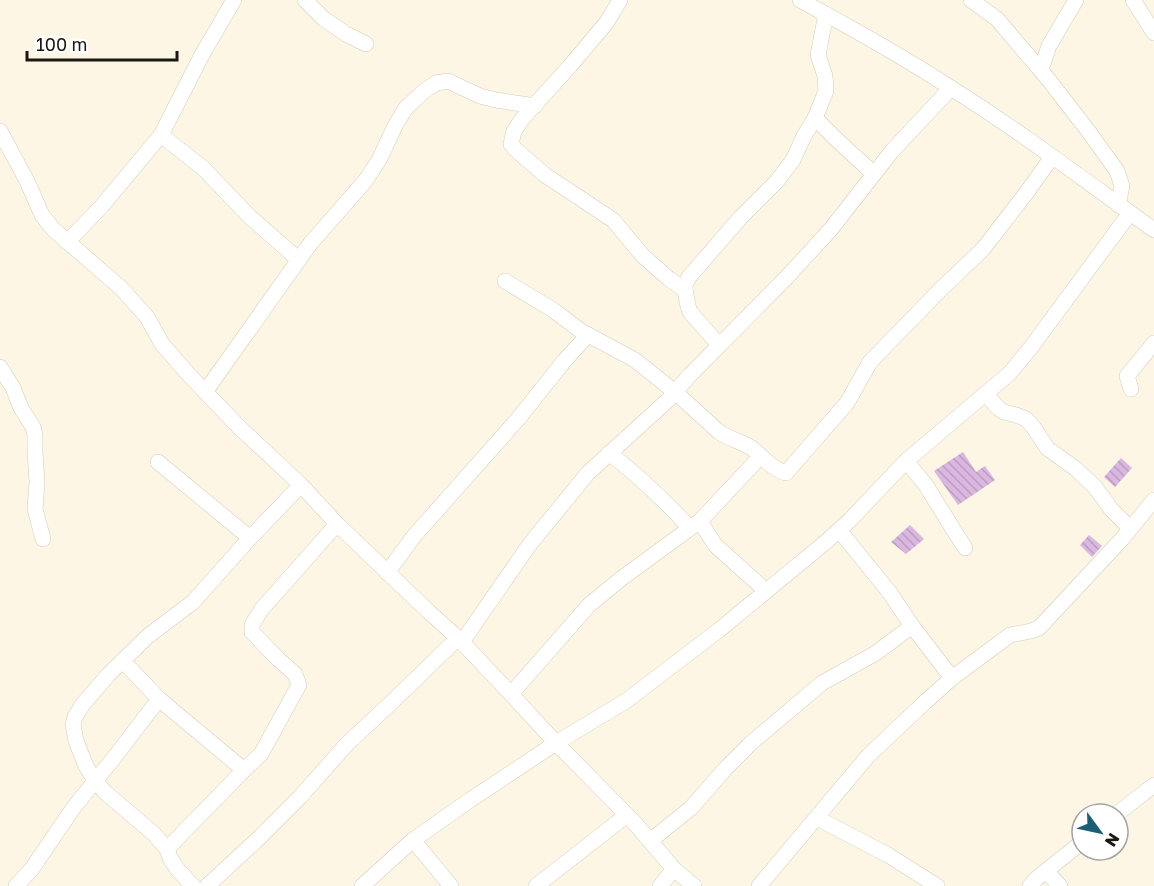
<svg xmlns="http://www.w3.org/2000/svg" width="1154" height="886" viewBox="0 0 1154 886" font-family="'Golos Text',sans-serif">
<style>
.building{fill:url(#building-back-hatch)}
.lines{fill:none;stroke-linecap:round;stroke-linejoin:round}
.minor-casing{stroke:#d3ccbb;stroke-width:16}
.minor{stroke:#fff;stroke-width:15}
</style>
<defs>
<pattern id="building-back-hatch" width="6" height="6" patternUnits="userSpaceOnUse" patternTransform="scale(1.5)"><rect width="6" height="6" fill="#dab7e0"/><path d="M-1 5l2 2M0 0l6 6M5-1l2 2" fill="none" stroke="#ba9dbf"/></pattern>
</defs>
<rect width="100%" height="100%" fill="#fdf6e4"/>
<!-- building -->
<g class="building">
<path d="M963 452 976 472 985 466 995 480 958 505 934 471Z"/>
<path d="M1121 458 1132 468 1115 487 1104 477Z"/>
<path d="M910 525 924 539 906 554 891 542Z"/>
<path d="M1089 535 1102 546 1092 557 1080 545Z"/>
</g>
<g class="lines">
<defs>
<g id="minor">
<path d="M305 0 324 19 346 34 366 44"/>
<path d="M620 0 607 22 570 66 522 119 514 131 511 144 516 150 545 175 613 220 643 256 669 279 685 290"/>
<path d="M800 0C851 28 902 56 951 88 1021 132 1087 182 1154 230"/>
<path d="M971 0 997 19 1048 79 1089 132 1117 171 1122 186 1118 205"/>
<path d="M1133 0 1154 33"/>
<path d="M1041 70 1049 46 1076 0"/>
<path d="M815 118 837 140 874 174"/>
<path d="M0 131 27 181 42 215 53 229 121 288 147 317 162 344 189 375 240 428 301 485 337 524 429 612 458 638 511 694 556 743 632 820 674 869 694 886"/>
<path d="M161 135 203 168 249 216 299 260"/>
<path d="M67 242 101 207 161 135 203 53 234 0"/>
<path d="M505 281 553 310 581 331 635 360 675 392 719 432C729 439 740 441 750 447 762 455 772 470 786 473L847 403 870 362 940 290 983 249 1027 192 1052 157"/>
<path d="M719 345 690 312 688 306 685 290V285L689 277 741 217 777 181 793 160 804 136 815 118 826 91 825 76 818 55 826 14"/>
<path d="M0 367 13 388 21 408 33 427 35 435V452L37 482 35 509 43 539"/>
<path d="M1131 389 1127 376 1154 343"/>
<path d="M205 392 310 244 366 180 379 160 395 126 405 109 423 92 436 83 448 81 480 96 496 100 535 106"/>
<path d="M986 394 998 408 1004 412 1016 415 1026 419 1034 428 1047 448 1076 469 1095 487 1111 509 1130 528"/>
<path d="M609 453C639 476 664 500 690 528"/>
<path d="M906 461 925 484 965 548"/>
<path d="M158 462 250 538"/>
<path d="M700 521 715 545 766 591"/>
<path d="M839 530 890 593 912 626 952 678"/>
<path d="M387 573 414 536 518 419 565 360 588 335"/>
<path d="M462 642 530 544 588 473 667 401 690 375 787 277 831 229 892 151 951 88"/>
<path d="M123 661 159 699 244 770"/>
<path d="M511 694 589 605 622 578 700 521 761 456"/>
<path d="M1117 814 1154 785"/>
<path d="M817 818 888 855 937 886"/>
<path d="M413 840 451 886"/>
<path d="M650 841 691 808 726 768 751 743 822 683 876 653 912 626"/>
<path d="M167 849 244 770 261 754 299 685 295 674 278 659 252 632V625L261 610 337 524"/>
<path d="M1046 871 1060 886"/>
<path d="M16 886 31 870 74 807 113 759 159 699"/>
<path d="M193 886 178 870 170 858 167 849 154 834 106 793 95 781 86 766 76 741 73 725 75 717 83 704 109 674 148 636 193 602 250 538 301 485"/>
<path d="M207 886 258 839 300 797 347 744 393 701 458 638"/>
<path d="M362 886 413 840 470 800 556 743 626 701 719 630 827 541 851 519 906 461 1010 373 1032 346 1130 213"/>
<path d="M536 886 627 815"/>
<path d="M660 886 674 869"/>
<path d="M759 886 868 756 924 703 952 678 1010 635 1031 631 1039 628 1122 539 1154 500"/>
<path d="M1030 886 1036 879 1082 842"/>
</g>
</defs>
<!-- minor casing -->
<use href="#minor" class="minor-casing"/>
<!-- minor -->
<use href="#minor" class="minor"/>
</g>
<!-- north arrow -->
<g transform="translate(1100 832) rotate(123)"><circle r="28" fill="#ffffff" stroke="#a4a3a0" stroke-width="1.5"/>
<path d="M0-4.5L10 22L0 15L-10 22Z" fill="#1e5e74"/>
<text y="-9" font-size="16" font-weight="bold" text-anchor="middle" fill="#1b1812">N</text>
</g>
<!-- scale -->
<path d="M27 51v9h150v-9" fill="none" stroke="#1b1812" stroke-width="3"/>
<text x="36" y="51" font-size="18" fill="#1b1812" stroke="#ffffff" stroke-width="4.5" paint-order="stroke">100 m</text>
</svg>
